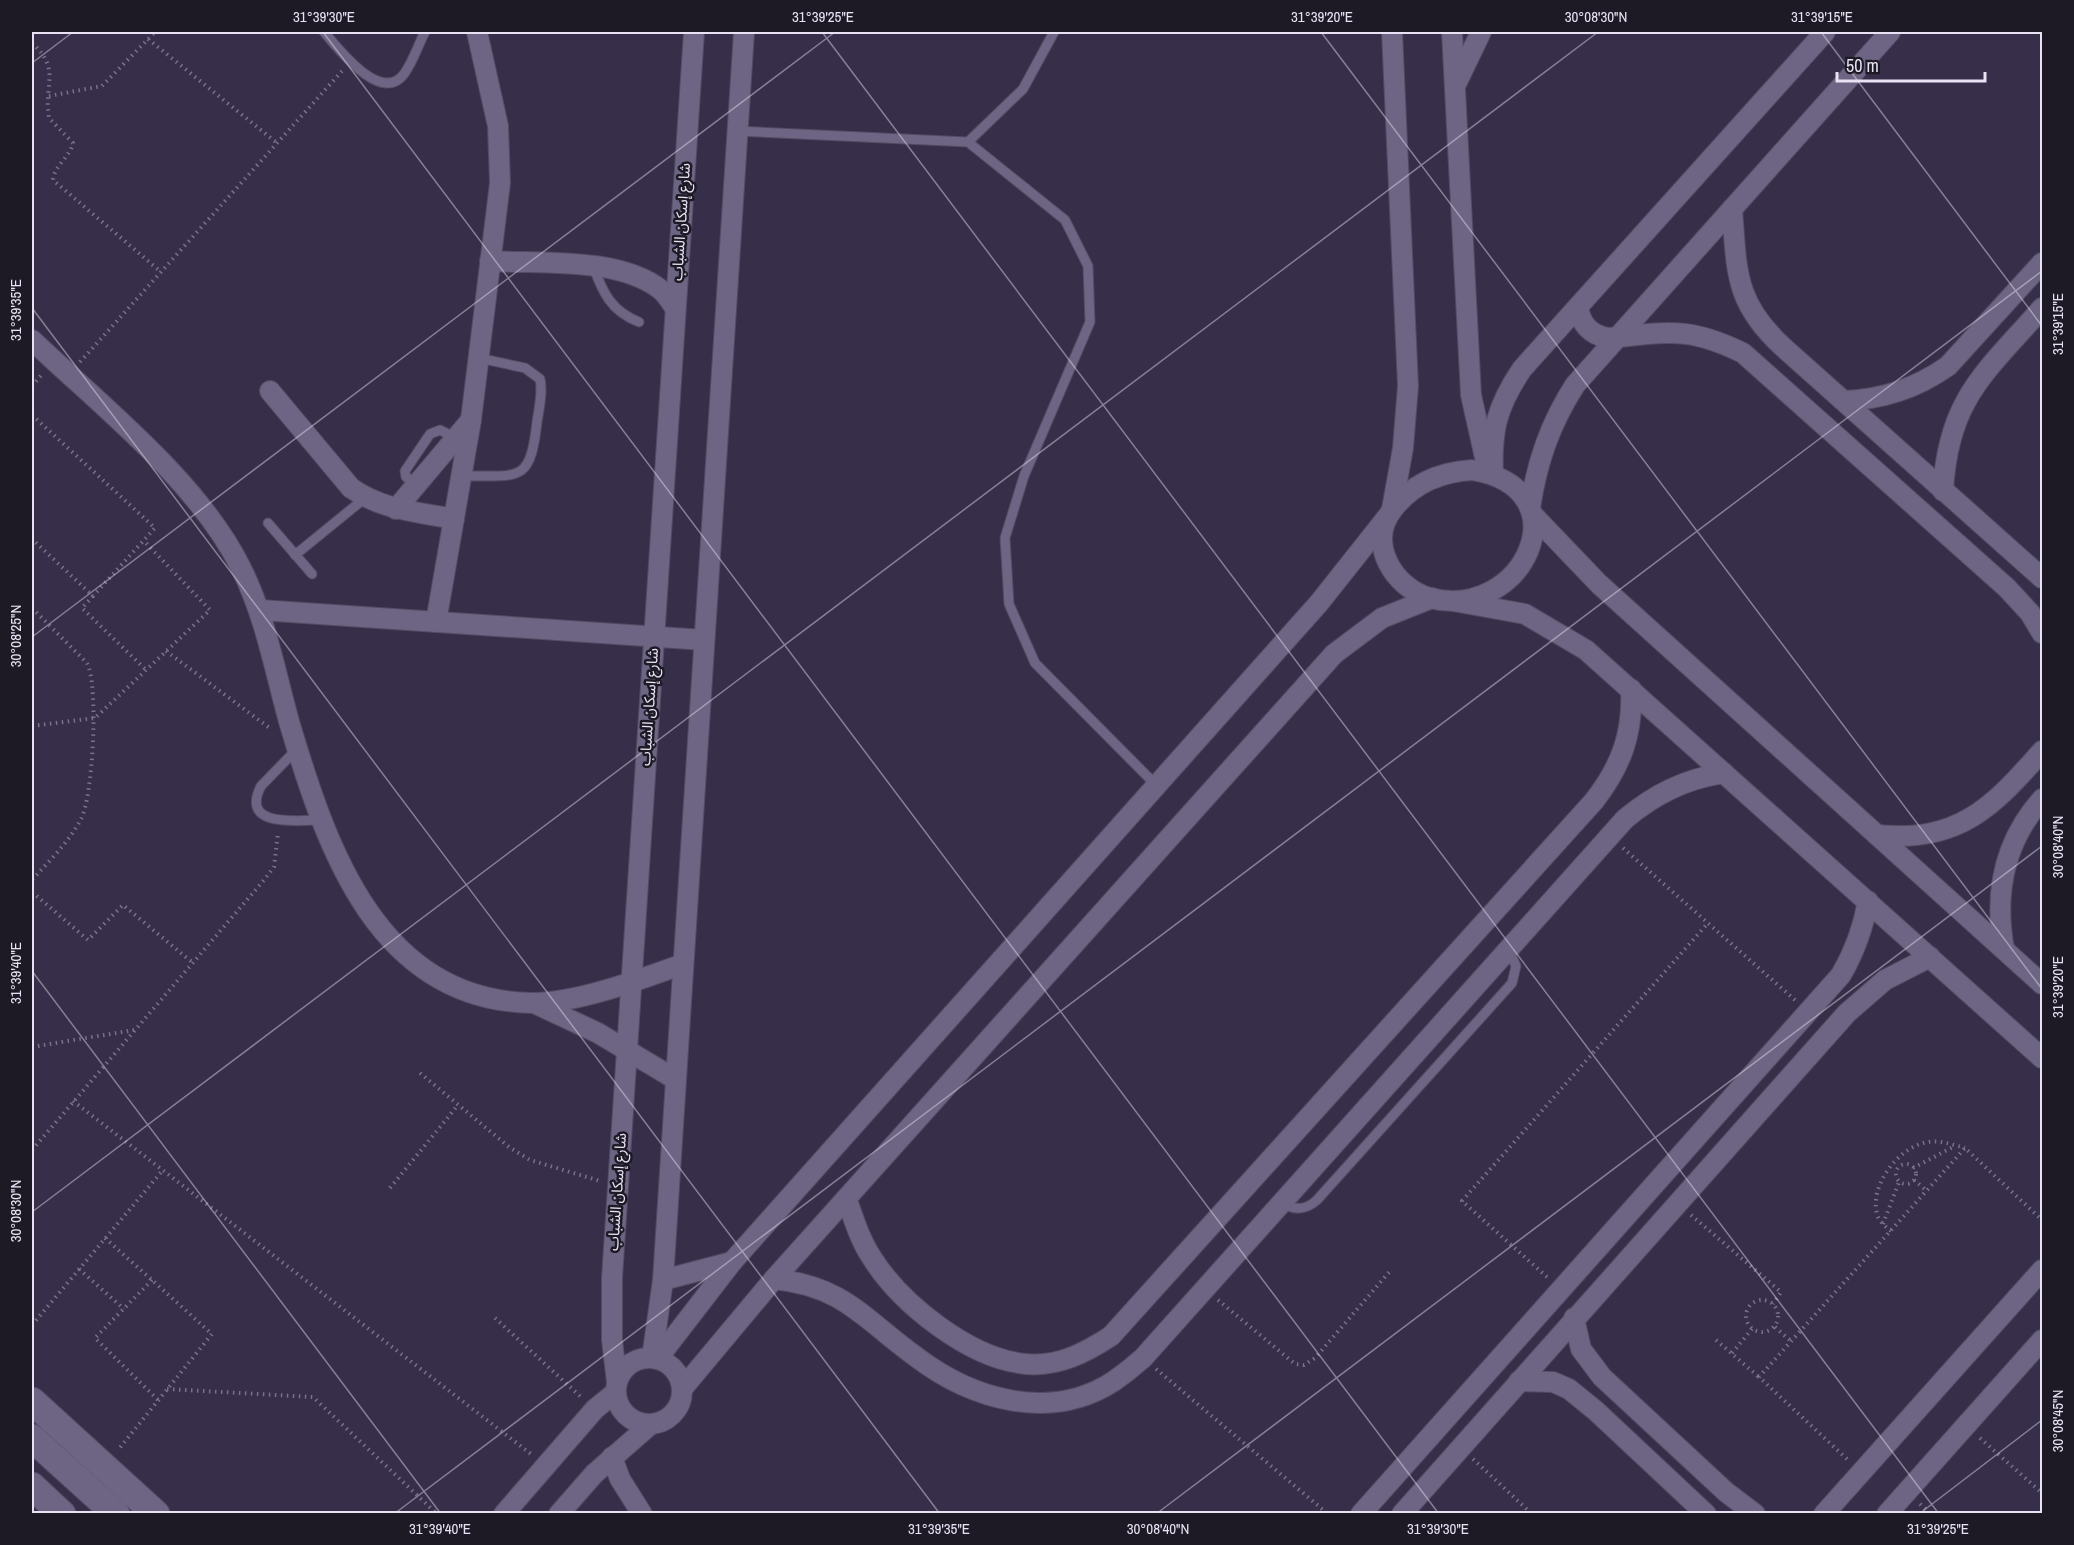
<svg xmlns="http://www.w3.org/2000/svg" width="2074" height="1545" viewBox="0 0 2074 1545" font-family="'Archivo Narrow','Noto Sans Arabic',sans-serif">
<style>
.lines{fill:none;stroke-linecap:round;stroke-linejoin:round}
.lane-casing{stroke:#524b62;stroke-width:11}
.street-casing{stroke:#524b62;stroke-width:22}
.secondary-casing{stroke:#524b62;stroke-width:29}
.path{stroke:#79728a;stroke-width:4;stroke-dasharray:1.5 4.5;stroke-linecap:butt}
.lane{stroke:#6d6583;stroke-width:9}
.street{stroke:#6d6583;stroke-width:20}
.secondary{stroke:#6d6583;stroke-width:27}
.ticks{fill:none;stroke:#e7e3f4;stroke-width:1.5;stroke-opacity:0.45}
.labels{text-anchor:middle;stroke-width:5;stroke-linejoin:round;paint-order:stroke}
.street-label{font-size:15px;fill:#e7e3f4;stroke:#1d1a26}
.neatline{fill:none;stroke:#e7e3f4;stroke-width:2}
.ticks-label{font-size:15px;text-anchor:middle;fill:#e7e3f4}
</style>
<rect width="100%" height="100%" fill="#372f4a"/>
<g class="lines">
<defs>
<g id="lane">
<path d="M324 32C338 48 381 105 404 74 413 62 418 45 425 32"/>
<path d="M737 131 968 142 1065 220 1088 266 1090 322 1024 476 1005 538 1009 604 1035 663 1155 784"/>
<path d="M968 142 1023 89 1054 32"/>
<path d="M593 266C603 293 611 311 639 322"/>
<path d="M462 476C519 475 530 485 537 422 539 408 543 392 540 379L525 368 479 358"/>
<path d="M417 484 406 477 405 471 430 434 440 430 456 438"/>
<path d="M268 523 312 574"/>
<path d="M295 555 365 498"/>
<path d="M297 749 261 786C239 829 300 820 322 820"/>
<path d="M1282 1203C1295 1211 1306 1210 1317 1200L1512 983 1516 966 1509 951"/>
</g>
<g id="street">
<path d="M1392 32 1408 386 1403 448 1392 509"/>
<path d="M1452 32 1471 395 1486 462"/>
<path d="M1457 82 1481 32"/>
<path d="M1732 209C1737 271 1734 302 1783 347L2042 578"/>
<path d="M490 261C541 264 620 257 661 290 667 295 671 302 675 308"/>
<path d="M1578 307C1581 325 1590 334 1607 338 1666 333 1686 325 1743 353L2007 588 2030 613 2042 633"/>
<path d="M32 340C101 406 198 481 241 568 266 618 275 672 290 725 327 849 378 1001 533 1003 578 1003 641 979 683 964"/>
<path d="M270 391 351 488C382 510 418 512 454 519"/>
<path d="M1844 401C1883 399 1915 389 1948 366L2042 263"/>
<path d="M1472 470C1586 489 1523 622 1430 598 1394 588 1366 543 1393 509 1413 483 1440 472 1472 470Z"/>
<path d="M1493 474C1491 430 1497 406 1522 369L1825 32"/>
<path d="M1943 491C1948 399 1985 373 2042 308"/>
<path d="M1530 508C1537 462 1550 424 1575 385L1890 32"/>
<path d="M396 509 471 420"/>
<path d="M1532 514 1599 584 2042 984"/>
<path d="M1453 601 1525 614 1586 650 2042 1058"/>
<path d="M260 610 704 640"/>
<path d="M436 622 471 420 500 183 498 126 477 32"/>
<path d="M1877 835C1958 843 1992 808 2042 751"/>
<path d="M2004 949C1994 894 2004 842 2042 799"/>
<path d="M534 1003 598 1033 675 1079"/>
<path d="M847 1200C854 1220 860 1240 872 1258 901 1304 970 1359 1026 1364 1058 1367 1085 1353 1111 1336L1594 801C1622 765 1633 733 1631 689"/>
<path d="M774 1279C843 1286 863 1318 915 1356 971 1399 1050 1423 1114 1381 1124 1374 1134 1366 1143 1358L1625 819C1655 794 1685 779 1724 773"/>
<path d="M663 1280 732 1262"/>
<path d="M1574 1318 1581 1349 1602 1377 1726 1492 1755 1514"/>
<circle cx="649" cy="1391" r="33"/>
<path d="M652 1358 663 1280 744 32"/>
<path d="M658 1358 732 1262 1319 603 1388 516"/>
<path d="M1519 1381 1553 1382 1569 1389 1596 1411 1706 1514"/>
<path d="M617 1382 612 1340V1278L694 32"/>
<path d="M682 1389 774 1279 1334 654 1382 618 1432 598"/>
<path d="M612 1457 620 1479 642 1514"/>
<path d="M504 1514 595 1409 616 1392"/>
<path d="M559 1514 594 1474 651 1424"/>
<path d="M1361 1514 1841 975C1855 951 1863 929 1868 901"/>
<path d="M1402 1514 1847 1013 1885 980 1930 957"/>
<path d="M1824 1514 2042 1270"/>
<path d="M1887 1514 2042 1340"/>
</g>
<g id="secondary">
<path d="M32 1401 156 1514"/>
<path d="M32 1438 116 1514"/>
<path d="M32 1486 62 1514"/>
</g>
</defs>
<!-- lane casing -->
<use href="#lane" class="lane-casing"/>
<!-- street casing -->
<use href="#street" class="street-casing"/>
<!-- secondary casing -->
<use href="#secondary" class="secondary-casing"/>
<!-- path -->
<g class="path">
<path d="M148 39 277 143"/>
<path d="M32 43C62 70 43 85 49 118L73 143C70 157 54 166 53 180L161 272"/>
<path d="M49 96 102 86 155 32"/>
<path d="M80 362 342 71"/>
<path d="M32 386 43 373"/>
<path d="M32 415 155 528 93 596 32 539"/>
<path d="M93 596 82 608 146 670"/>
<path d="M32 608 87 663C99 685 93 797 81 819 69 842 49 861 32 880"/>
<path d="M166 651 271 729"/>
<path d="M32 726 95 718 210 610 144 541"/>
<path d="M1623 848 1795 1000"/>
<path d="M32 892 88 940 123 905 193 963"/>
<path d="M32 1047 134 1030"/>
<path d="M420 1073 509 1147 530 1160 600 1181"/>
<path d="M73 1101 531 1454"/>
<path d="M32 1150 264 880 274 867 278 833"/>
<circle cx="1906" cy="1174" r="10"/>
<path d="M1913 1168 1955 1146"/>
<path d="M1914 1180 1927 1191"/>
<path d="M390 1188 458 1105"/>
<path d="M1691 1215 1781 1292 1773 1304"/>
<path d="M1883 1224 1899 1182"/>
<path d="M1891 1231C1886 1227 1881 1223 1878 1217 1867 1187 1899 1146 1928 1142 1941 1140 1953 1145 1965 1148"/>
<path d="M105 1238 212 1334 118 1450"/>
<path d="M79 1269 124 1309"/>
<path d="M1547 1277 1462 1201 1708 923"/>
<path d="M152 1280 95 1338 158 1400"/>
<circle cx="1762" cy="1316" r="16"/>
<path d="M1218 1300 1295 1364 1304 1365 1315 1358 1391 1270"/>
<path d="M495 1318 581 1397"/>
<path d="M32 1325 163 1170"/>
<path d="M1775 1327 1791 1341"/>
<path d="M1716 1340 1759 1377"/>
<path d="M1732 1353 1752 1329"/>
<path d="M1156 1369 1328 1514"/>
<path d="M167 1389 313 1397 437 1514"/>
<path d="M1980 1438 2042 1493"/>
<path d="M1473 1459 1532 1514"/>
<path d="M1847 1459 1759 1377 1965 1148 2042 1220"/>
<path d="M1920 1504 1931 1514"/>
</g>
<!-- lane -->
<use href="#lane" class="lane"/>
<!-- street -->
<use href="#street" class="street"/>
<!-- secondary -->
<use href="#secondary" class="secondary"/>
</g>
<!-- ticks -->
<path class="ticks" d="M323 32 1439 1514M822 32 1939 1514M1321 32 2042 989M1821 32 2042 326M32 63 73 32M32 308 940 1514M32 637 835 32M32 971 441 1514M32 1212 1598 32M394 1514 2042 271M1156 1514 2042 846M1919 1514 2042 1420"/>
<g class="labels">
<!-- street labels -->
<g class="street-label">
<text transform="translate(681 222) rotate(-86)" y="5">شارع إسكان الشباب</text>
<text transform="translate(649 707) rotate(-86)" y="5">شارع إسكان الشباب</text>
<text transform="translate(617 1192) rotate(-86)" y="5">شارع إسكان الشباب</text>
</g>
</g>
<!-- border -->
<rect width="2074" height="1545" fill="none" stroke="#1d1a26" stroke-width="66"/>
<!-- scale -->
<path d="M1837 72v9h148v-9" fill="none" stroke="#e7e3f4" stroke-width="3"/>
<text x="1846" y="72" font-size="18" fill="#e7e3f4" stroke="#1d1a26" stroke-width="4.5" paint-order="stroke">50 m</text>
<rect x="33" y="33" width="2008" height="1479" class="neatline"/>
<g class="ticks-label">
<text x="324" y="22">31°39'30"E</text>
<text x="823" y="22">31°39'25"E</text>
<text x="1322" y="22">31°39'20"E</text>
<text x="1596" y="22">30°08'30"N</text>
<text x="1822" y="22">31°39'15"E</text>
<text transform="translate(16 310) rotate(-90)" y="5">31°39'35"E</text>
<text transform="translate(2058 324) rotate(-90)" y="5">31°39'15"E</text>
<text transform="translate(16 636) rotate(-90)" y="5">30°08'25"N</text>
<text transform="translate(2058 847) rotate(-90)" y="5">30°08'40"N</text>
<text transform="translate(16 973) rotate(-90)" y="5">31°39'40"E</text>
<text transform="translate(2058 987) rotate(-90)" y="5">31°39'20"E</text>
<text transform="translate(16 1211) rotate(-90)" y="5">30°08'30"N</text>
<text transform="translate(2058 1421) rotate(-90)" y="5">30°08'45"N</text>
<text x="440" y="1534">31°39'40"E</text>
<text x="939" y="1534">31°39'35"E</text>
<text x="1158" y="1534">30°08'40"N</text>
<text x="1438" y="1534">31°39'30"E</text>
<text x="1938" y="1534">31°39'25"E</text>
</g>
</svg>
